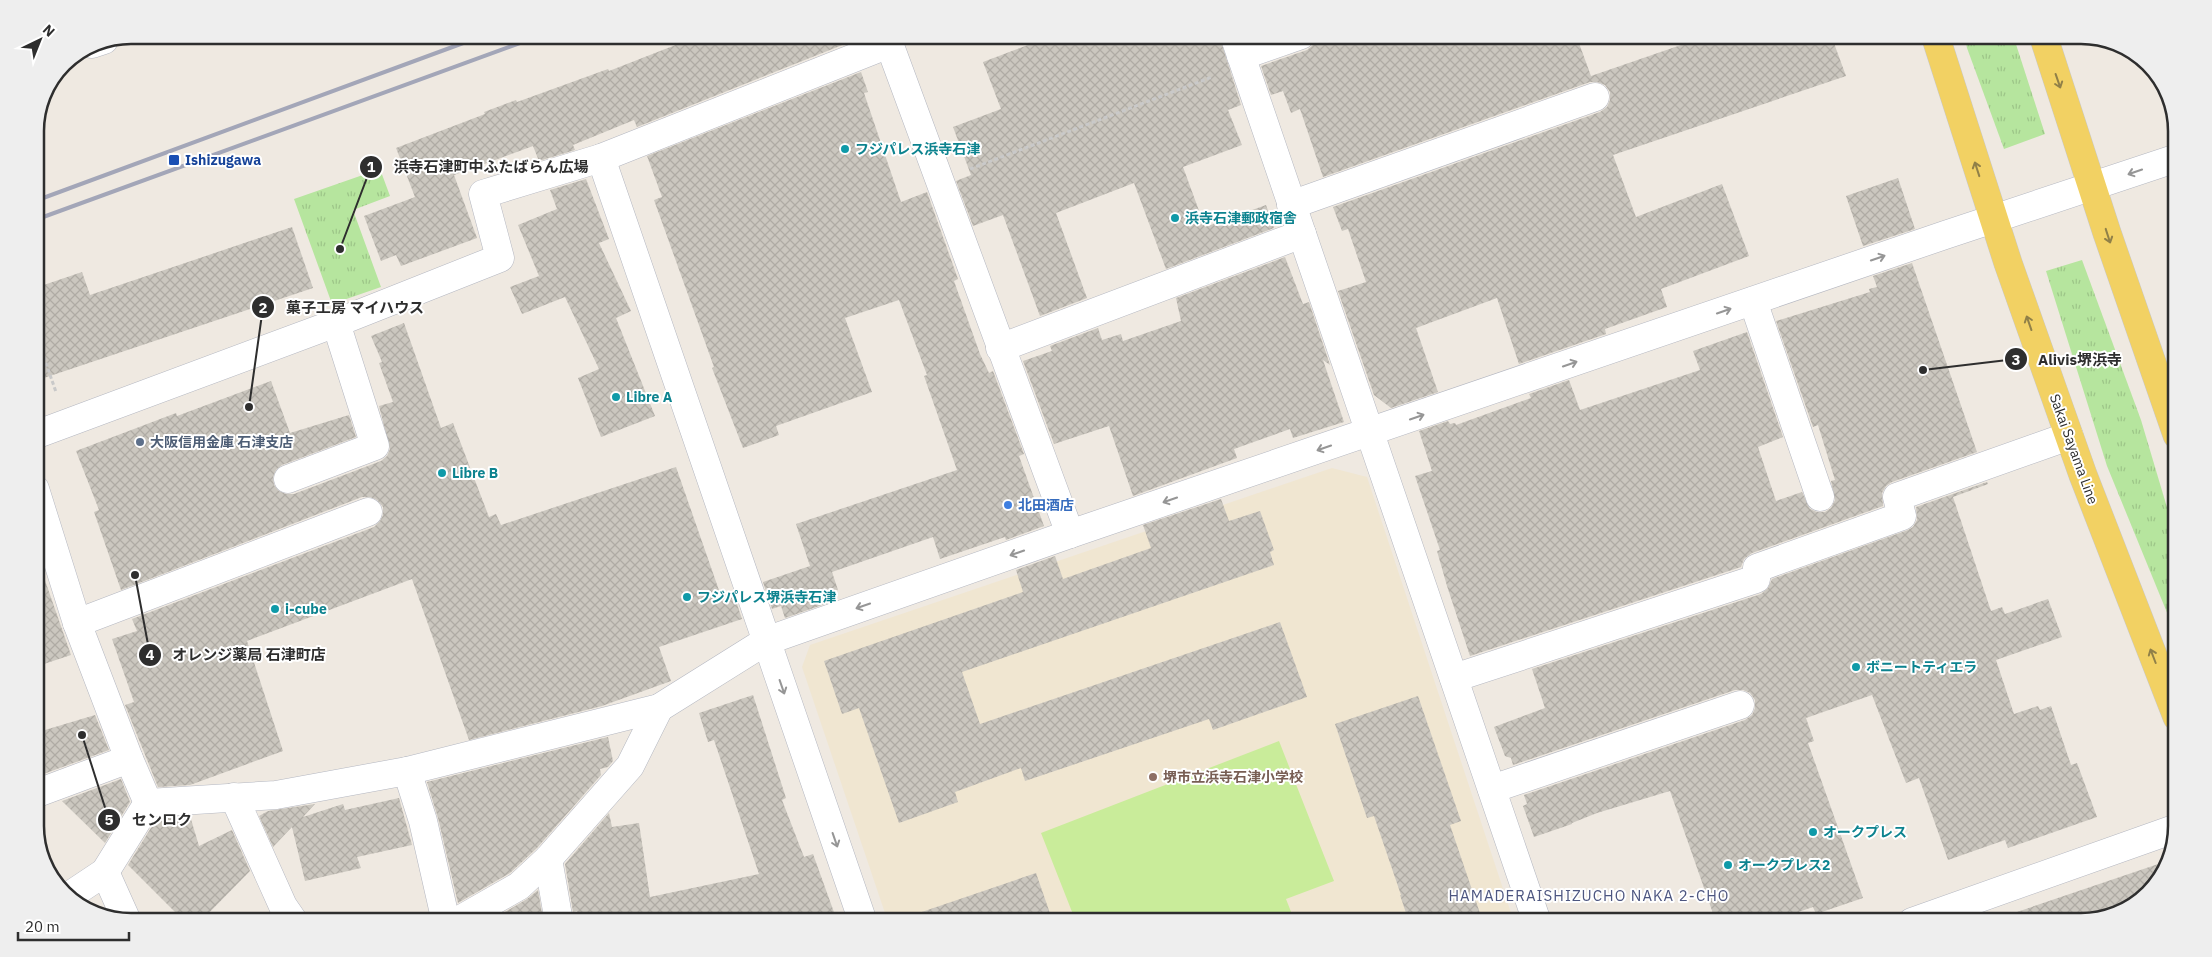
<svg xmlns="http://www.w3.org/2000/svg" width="2212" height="957" viewBox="0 0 2212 957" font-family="'IBM Plex Sans','Noto Sans JP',sans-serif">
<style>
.education{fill:#f0e6d1}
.grass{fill:url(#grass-tufts)}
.pitch{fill:#c9ec9a}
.building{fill:url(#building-cross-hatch)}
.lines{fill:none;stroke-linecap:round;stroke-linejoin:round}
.minor-casing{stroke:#b4b7c1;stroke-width:29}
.major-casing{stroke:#c9c9c9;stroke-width:29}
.path{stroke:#c9c9c9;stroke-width:3;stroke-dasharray:4 2.5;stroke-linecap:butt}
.minor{stroke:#fff;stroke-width:28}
.major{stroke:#f2d163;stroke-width:28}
.rail{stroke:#a3a6b8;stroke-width:4}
.oneway{stroke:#908048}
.oneway2{stroke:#969696}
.culture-dot{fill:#0f9aa8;stroke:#fff;stroke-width:2}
.transit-dot{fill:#1a4fb4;stroke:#fff;stroke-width:2}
.service-dot{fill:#5c6f8a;stroke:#fff;stroke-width:2}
.shop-dot{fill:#3f7fe0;stroke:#fff;stroke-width:2}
.education-dot{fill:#8d6e63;stroke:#fff;stroke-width:2}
.labels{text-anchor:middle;stroke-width:4;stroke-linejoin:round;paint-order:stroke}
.culture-label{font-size:14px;font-weight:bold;fill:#0d838f;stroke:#fff;text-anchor:start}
.transit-label{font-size:14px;font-weight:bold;fill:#164399;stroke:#fff;text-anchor:start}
.service-label{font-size:14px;font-weight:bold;fill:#4e5e75;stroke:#fff;text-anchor:start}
.street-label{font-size:14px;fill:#2e2e2e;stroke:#fff}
.shop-label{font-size:14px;font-weight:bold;fill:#366cbe;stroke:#fff;text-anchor:start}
.education-label{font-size:14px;font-weight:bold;fill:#785e54;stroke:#fff;text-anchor:start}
.neighbourhood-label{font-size:15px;letter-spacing:1px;fill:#4d5680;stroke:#fff}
.rim{fill:none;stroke:#2e2e2e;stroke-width:2.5}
.leader{fill:none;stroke:#2e2e2e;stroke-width:2}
.callout-dot{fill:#2e2e2e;stroke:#fff;stroke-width:2}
.mark-label{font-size:15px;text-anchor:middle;font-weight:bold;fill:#fff}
.callout-label{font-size:15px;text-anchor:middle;font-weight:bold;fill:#2e2e2e;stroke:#fff;stroke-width:4;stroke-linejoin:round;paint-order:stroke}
</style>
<defs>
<pattern id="grass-tufts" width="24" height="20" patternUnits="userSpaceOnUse" patternTransform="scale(1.25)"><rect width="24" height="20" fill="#b6e59e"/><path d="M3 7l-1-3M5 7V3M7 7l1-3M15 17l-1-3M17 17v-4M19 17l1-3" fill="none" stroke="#9dc588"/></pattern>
<pattern id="building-cross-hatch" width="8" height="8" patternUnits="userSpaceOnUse" patternTransform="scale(1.25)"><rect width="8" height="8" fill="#cbc7bf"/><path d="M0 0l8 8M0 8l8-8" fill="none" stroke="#afaba4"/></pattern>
</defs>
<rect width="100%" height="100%" fill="#efe9e1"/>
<!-- education -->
<path class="education" d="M1332 468 1367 477 1514 922H888L802 667 810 645Z"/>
<!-- grass -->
<g class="grass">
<path d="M1964 35H2013L2045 134 2004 149 1967 48Z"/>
<path d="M380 169 390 196 353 210 381 287 332 304 294 199Z"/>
<path d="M2082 260 2141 420 2177 541V637L2107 466 2046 271Z"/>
</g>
<!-- pitch -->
<path class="pitch" d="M1279 741 1334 881 1286 899 1295 922H1076L1041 833Z"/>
<!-- building -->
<g class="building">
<path d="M701 35H848L850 42 637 127 634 120 573 145 575 150 539 161 533 146 454 175 477 238 401 266 396 255 381 261 364 216 415 197 396 148 485 114 484 112 516 100 517 102 608 69 609 71Z"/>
<path d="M1054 35H1219L1241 105 1228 110 1242 145 1183 167 1205 227 1266 205 1274 228 1166 269 1134 183 1056 213 1087 298 1040 316 1003 215 973 226 956 181 971 175 953 127 1001 109 983 62Z"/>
<path d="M1316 35H1576L1591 76 1710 35H1831L1846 76 1613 155 1636 217 1722 184 1749 256 1661 289 1667 307 1605 329 1606 334 1519 364 1497 298 1416 328 1438 392 1391 408 1374 395 1338 291 1366 282 1348 229 1342 231 1333 207 1600 112 1607 107 1610 100V92L1605 85 1597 82H1590L1323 177 1300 109 1291 113 1283 91 1271 95 1261 66 1307 50 1313 45Z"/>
<path d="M861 72 868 92 864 93 901 202 927 192 958 279 954 281 980 354 989 373 993 371 1024 454 1019 456 1044 526 1006 540 1005 537 940 559 933 537 832 572 838 590 825 594 828 603 785 618 781 606 772 609 763 582 810 566 796 524 957 470 924 376 927 375 899 300 845 318 872 392 776 426 779 435 743 448 712 368 714 367 654 200 662 197 647 156Z"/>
<path d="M1898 178 1915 229 1863 246 1846 196Z"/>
<path d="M586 179 609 239 599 243 631 311 616 318 655 416 601 437 578 378 599 369 565 297 522 314 510 287 539 276 518 225 557 209 550 190Z"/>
<path d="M292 227 313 288 35 381V288L82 272 90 295Z"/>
<path d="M1285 257 1303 304 1309 302 1330 365 1323 360 1344 422 1293 438 1290 429 1234 449 1237 458 1133 496 1109 426 1054 444 1023 361 1052 351 1050 346 1098 328 1102 340 1121 334 1123 341 1181 321 1176 298Z"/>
<path d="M1912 263 1977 452 1892 482 1886 486 1882 493 1883 506 1752 553 1744 559 1741 567 1470 656 1447 586 1437 551 1440 550 1415 476 1432 471 1419 431 1448 421 1450 424 1455 423 1456 425 1531 398 1529 394 1569 380 1580 410 1700 370 1693 351 1747 332 1783 437 1758 447 1776 501 1802 492 1810 509 1817 512H1825L1831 508 1835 500 1831 481 1835 480 1818 425 1813 427 1776 321 1870 292 1869 289 1877 287 1873 276Z"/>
<path d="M404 323 441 428 453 423 489 517 496 514 501 525 676 467 721 596 733 592 742 619 659 647 671 681 602 706 469 740 412 579 247 641 283 751 190 785 158 787 125 705 134 702 112 639 137 631 132 619 374 527 380 521 383 515V507L377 500 370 497H362L121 590 94 512 99 510 76 451 176 413 177 416 271 381 290 433 349 415 356 437 282 465 276 470 273 477 274 485 279 491 286 494H294L381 461 387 456 390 449 379 406 393 402 379 363 382 362 371 336Z"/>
<path d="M1987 482 1988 484 1953 497 1991 611 2002 607 2005 614 2048 599 2062 637 1996 660 2014 714 2038 706 2040 710 2051 706 2071 765 2077 763 2097 817 2008 848 2005 840 1948 860 1919 778 1906 783 1872 695 1806 718 1814 741 1808 743 1863 898 1816 914 1813 907 1769 922H1716L1670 791 1597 813 1572 823V824L1534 837 1523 806 1527 804 1524 795 1745 720 1752 715 1755 708V700L1750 693 1743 690H1735L1513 765 1511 758 1505 756 1494 727 1545 708 1532 669 1761 594 1768 588 1772 579 1908 530 1913 527 1917 520 1916 507Z"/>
<path d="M1221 499 1229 521 1260 511 1274 550 1270 552 1274 565 962 672 980 724 1280 622 1307 697 1213 730 1209 719 1025 781 1021 768 955 792 958 802 899 823 859 708 842 714 824 661 1023 592 1016 570 1055 556 1063 579 1151 548 1143 525Z"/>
<path d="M40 566 71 655 35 667V567Z"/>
<path d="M753 695 786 798 782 800 804 857 813 854 835 915 815 922H578L577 911 573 912 565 864 609 813 612 827 639 823 650 897 759 874 714 740 708 742 699 713Z"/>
<path d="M1418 696 1461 821 1450 825 1483 922H1409L1400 895H1401L1374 816 1367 818 1335 724Z"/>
<path d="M95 715 109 750 38 776 35 774V733Z"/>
<path d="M608 737 613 761 608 767 600 769 601 775 537 848 510 873 458 903 438 818 427 782Z"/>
<path d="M121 779 130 802 105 843 62 801Z"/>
<path d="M399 798 412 845 357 857 361 868 305 881 292 827 273 847 259 816 268 811 315 804 303 817 343 804 345 810Z"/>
<path d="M190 816 199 846 232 830 250 871 200 922H185L128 865 157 818Z"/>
<path d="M2170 860 2135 906 2082 922H2003L2002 917Z"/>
<path d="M1036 873 1053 922H908L907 917Z"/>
<path d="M538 890 543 919 527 922H488L527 899Z"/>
</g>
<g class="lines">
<defs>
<g id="minor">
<path d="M886 35 1070 534"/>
<path d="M1234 35 1537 922"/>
<path d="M92 44 104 40"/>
<path d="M1241 56 1301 35"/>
<path d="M601 158 863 922"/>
<path d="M1291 205 1595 97"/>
<path d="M1753 301 1820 497"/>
<path d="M1000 348 1302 234"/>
<path d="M35 435 336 323 500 258 483 194 601 158 889 44"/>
<path d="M288 479 375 446 336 323"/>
<path d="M35 489 77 623 129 759 148 803"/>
<path d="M77 623 368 512"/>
<path d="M1454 678 1756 579 1757 568 1902 516 1897 497 2069 436"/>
<path d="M407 771 423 821 446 922"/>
<path d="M1492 789 1740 705"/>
<path d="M35 794 129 759"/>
<path d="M234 797 283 906 294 922"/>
<path d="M148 803 276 795 407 771 659 708 766 641 1070 534 1945 235 2177 158"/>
<path d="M548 859 559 922"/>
<path d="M105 872 127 921"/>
<path d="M69 896 105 872 148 803"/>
<path d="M456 922 519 886 548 859 630 766 659 708"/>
<path d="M1912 922 2177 828"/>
</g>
<g id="major">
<path d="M1935 35 2008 263 2083 475 2177 717"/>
<path d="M2043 35 2107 233 2177 435"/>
</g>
</defs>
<!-- minor casing -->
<use href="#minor" class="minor-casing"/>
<!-- major casing -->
<use href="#major" class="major-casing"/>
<!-- path -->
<g class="path">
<path d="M970 169 1212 77"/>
<path d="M35 332 56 392"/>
</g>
<!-- minor -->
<use href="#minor" class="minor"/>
<!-- major -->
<use href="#major" class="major"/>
<!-- rail -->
<g class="rail">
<path d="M35 201 485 35"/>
<path d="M35 220 542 35"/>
</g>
</g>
<!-- one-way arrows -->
<defs><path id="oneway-shaft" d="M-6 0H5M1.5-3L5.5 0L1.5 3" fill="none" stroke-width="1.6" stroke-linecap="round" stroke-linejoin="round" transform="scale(1.25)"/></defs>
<g class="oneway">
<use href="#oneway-shaft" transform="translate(2058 81) rotate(71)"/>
<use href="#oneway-shaft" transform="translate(1977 169) rotate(-108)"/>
<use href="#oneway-shaft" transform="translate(2108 236) rotate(72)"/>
<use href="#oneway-shaft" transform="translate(2029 323) rotate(-109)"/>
<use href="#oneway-shaft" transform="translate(2153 656) rotate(-111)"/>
</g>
<g class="oneway2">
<use href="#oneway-shaft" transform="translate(2135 172) rotate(161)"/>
<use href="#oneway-shaft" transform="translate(1878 258) rotate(-19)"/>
<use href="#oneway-shaft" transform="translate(1724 311) rotate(-19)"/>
<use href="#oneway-shaft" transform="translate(1570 364) rotate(-19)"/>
<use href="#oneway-shaft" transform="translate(1417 417) rotate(-19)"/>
<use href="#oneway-shaft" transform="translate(1324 448) rotate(161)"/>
<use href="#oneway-shaft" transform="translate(1170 500) rotate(161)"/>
<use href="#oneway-shaft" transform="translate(1017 553) rotate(161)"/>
<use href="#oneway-shaft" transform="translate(863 606) rotate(161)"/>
<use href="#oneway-shaft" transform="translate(782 687) rotate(71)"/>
<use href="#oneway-shaft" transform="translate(835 840) rotate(71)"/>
</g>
<!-- markers -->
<g class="culture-dot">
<circle cx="845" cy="149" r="5"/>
<circle cx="1175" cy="218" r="5"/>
<circle cx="616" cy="397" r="5"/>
<circle cx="442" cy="473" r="5"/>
<circle cx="687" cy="597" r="5"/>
<circle cx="275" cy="609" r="5"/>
<circle cx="1856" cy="667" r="5"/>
<circle cx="1813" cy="832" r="5"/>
<circle cx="1728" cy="865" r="5"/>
</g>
<rect class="transit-dot" x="168" y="154" width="12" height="12" rx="2.5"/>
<circle class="service-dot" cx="140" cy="442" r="5"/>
<circle class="shop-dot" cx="1008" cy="505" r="5"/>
<circle class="education-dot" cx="1153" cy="777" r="5"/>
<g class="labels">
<!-- culture labels -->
<g class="culture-label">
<text x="855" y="154">フジパレス浜寺石津</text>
<text x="1185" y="223">浜寺石津郵政宿舎</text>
<text x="626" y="402">Libre A</text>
<text x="452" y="478">Libre B</text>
<text x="697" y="602">フジパレス堺浜寺石津</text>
<text x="285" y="614">i-cube</text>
<text x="1866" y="672">ボニートティエラ</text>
<text x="1823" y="837">オークプレス</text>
<text x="1738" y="870">オークプレス2</text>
</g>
<!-- transit labels -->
<g class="transit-label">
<text x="185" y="165">Ishizugawa</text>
</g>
<!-- service labels -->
<g class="service-label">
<text x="150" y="447">大阪信用金庫 石津支店</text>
</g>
<!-- street labels -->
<g class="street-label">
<text transform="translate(2074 449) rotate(70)" y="5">Sakai Sayama Line</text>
</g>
<!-- shop labels -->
<g class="shop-label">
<text x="1018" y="510">北田酒店</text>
</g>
<!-- education labels -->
<g class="education-label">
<text x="1163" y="782">堺市立浜寺石津小学校</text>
</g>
<!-- neighbourhood labels -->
<g class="neighbourhood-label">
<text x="1589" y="901">HAMADERAISHIZUCHO NAKA 2-CHO</text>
</g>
</g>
<!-- crop -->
<path d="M0 0H2212V957H0ZM131 44H2081A87 87 0 0 1 2168 131V826A87 87 0 0 1 2081 913H131A87 87 0 0 1 44 826V131A87 87 0 0 1 131 44Z" fill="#eee" fill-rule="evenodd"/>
<path class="rim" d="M131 44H2081A87 87 0 0 1 2168 131V826A87 87 0 0 1 2081 913H131A87 87 0 0 1 44 826V131A87 87 0 0 1 131 44Z"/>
<!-- callouts -->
<path class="leader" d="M340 249L371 167M249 407L263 307M1923 370L2016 359M135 575L150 655M82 735L109 820"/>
<g class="callout-dot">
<circle cx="340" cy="249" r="5"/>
<circle cx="249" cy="407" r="5"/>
<circle cx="1923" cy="370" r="5"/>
<circle cx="135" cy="575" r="5"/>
<circle cx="82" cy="735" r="5"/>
<circle cx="371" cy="167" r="12"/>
<circle cx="263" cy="307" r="12"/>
<circle cx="2016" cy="359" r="12"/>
<circle cx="150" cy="655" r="12"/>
<circle cx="109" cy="820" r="12"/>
</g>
<g class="mark-label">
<text x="371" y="172">1</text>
<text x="263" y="313">2</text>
<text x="2016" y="365">3</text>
<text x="150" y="660">4</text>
<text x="109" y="825">5</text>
</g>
<g class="callout-label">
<text x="491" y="172">浜寺石津町中ふたばらん広場</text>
<text x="355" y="313">菓子工房 マイハウス</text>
<text x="2080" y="365">Alivis堺浜寺</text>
<text x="249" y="660">オレンジ薬局 石津町店</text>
<text x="162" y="825">センロク</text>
</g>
<!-- north arrow -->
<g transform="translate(40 40) rotate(43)" stroke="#ffffff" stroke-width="4" paint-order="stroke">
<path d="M0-4L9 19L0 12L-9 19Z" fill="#2e2e2e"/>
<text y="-8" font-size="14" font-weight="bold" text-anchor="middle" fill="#2e2e2e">N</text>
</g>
<!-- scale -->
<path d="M18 932v8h111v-8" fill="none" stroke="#2e2e2e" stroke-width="2.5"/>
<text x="25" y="932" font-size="15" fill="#2e2e2e" stroke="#ffffff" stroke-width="4" paint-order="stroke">20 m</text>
</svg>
